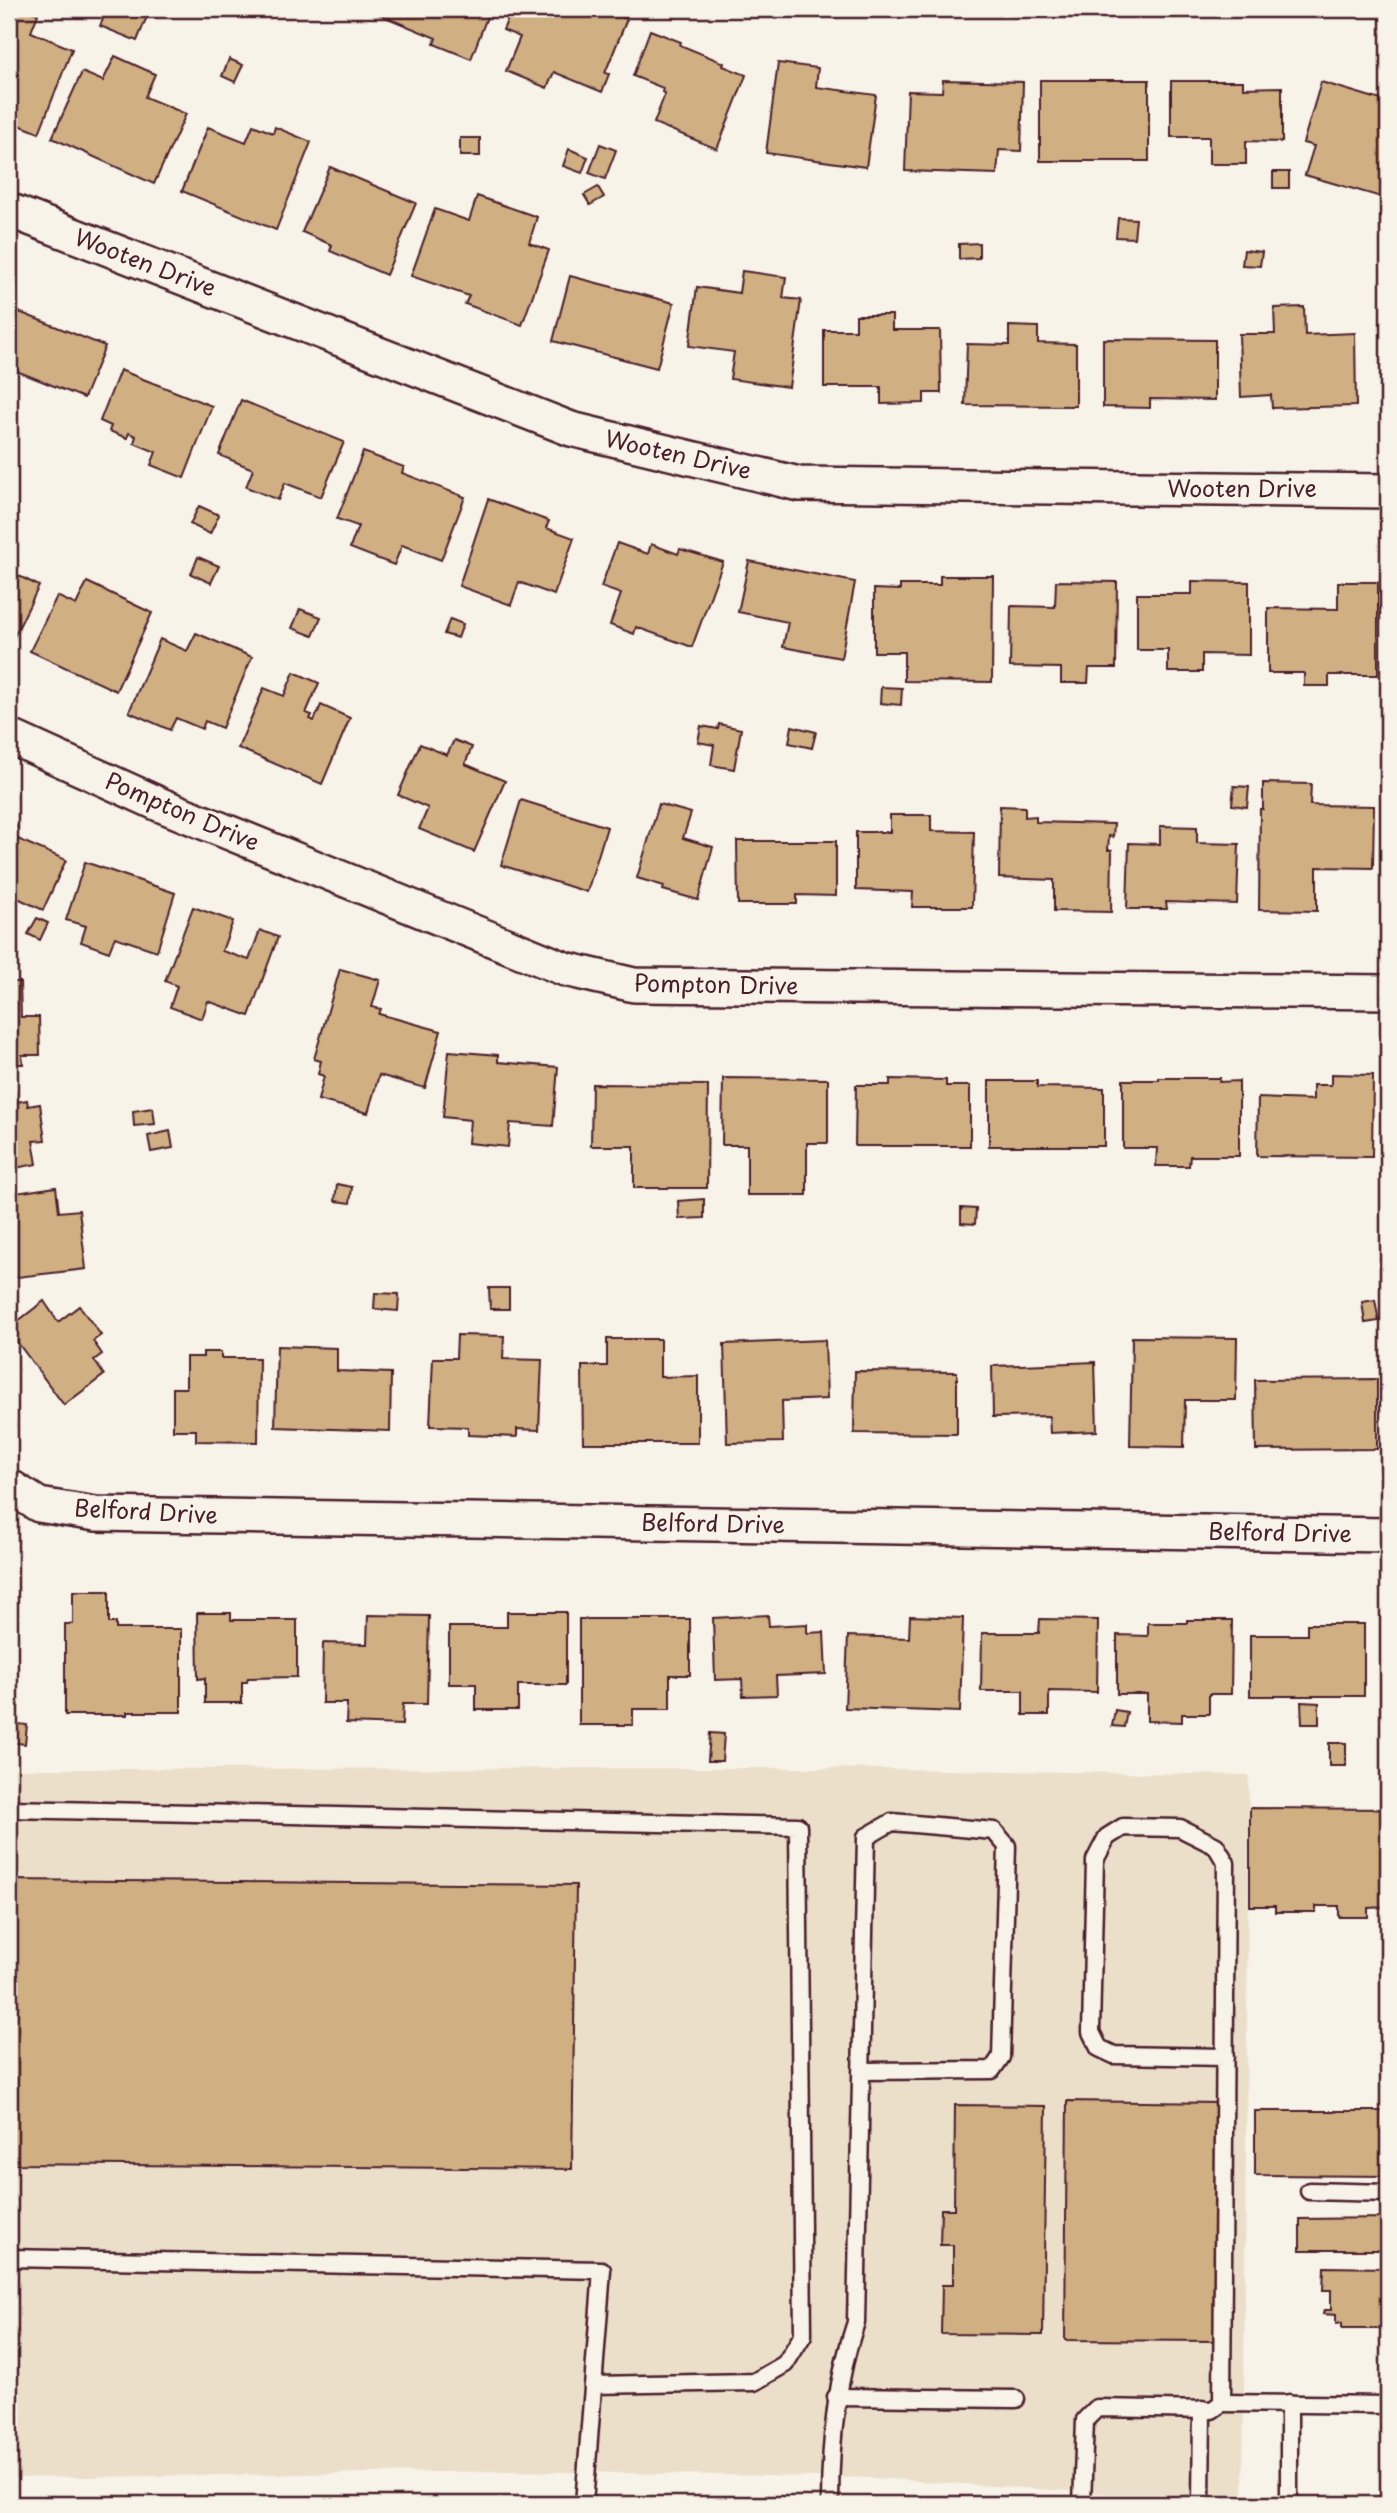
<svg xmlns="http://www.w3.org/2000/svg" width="1397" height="2513" viewBox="0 0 1397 2513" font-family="'Playpen Sans',sans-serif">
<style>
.built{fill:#ebdfca}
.building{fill:#d0af83;stroke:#4a1f2b;stroke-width:2}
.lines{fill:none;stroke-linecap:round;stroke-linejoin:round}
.lane-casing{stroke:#4a1f2b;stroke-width:21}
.street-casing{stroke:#4a1f2b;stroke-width:38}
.lane{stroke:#f7f3e8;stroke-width:16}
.street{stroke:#f7f3e8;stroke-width:33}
.labels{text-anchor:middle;stroke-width:6;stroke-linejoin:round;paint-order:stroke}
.street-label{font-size:23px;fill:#4a1f2b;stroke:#f7f3e8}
</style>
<rect width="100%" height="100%" fill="#f7f3e8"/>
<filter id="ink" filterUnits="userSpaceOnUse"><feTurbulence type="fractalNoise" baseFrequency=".0143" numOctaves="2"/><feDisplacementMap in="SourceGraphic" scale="14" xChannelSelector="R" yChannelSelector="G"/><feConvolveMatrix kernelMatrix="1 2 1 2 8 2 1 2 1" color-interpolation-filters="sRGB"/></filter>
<g filter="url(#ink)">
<!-- built -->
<path class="built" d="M819 1768 1249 1775 1243 2503 874 2478 509 2471 9 2478V1769Z"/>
<!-- building -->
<g class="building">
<path d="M9 9H25L38 14 31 32 72 49 39 133 9 121Z"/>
<path d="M107 9H150L137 41 100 26Z"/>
<path d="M374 9H490L471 59 434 44 436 38 373 12Z"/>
<path d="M512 9H602L627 19 605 73 609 74 602 92 554 72 547 88 506 71 520 37 503 30Z"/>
<path d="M650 30 681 42 680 45 724 63 723 66 746 75 717 149 654 123 665 94 662 92 663 88 633 76Z"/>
<path d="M115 56 155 74 145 97 186 114 154 184 52 138 82 72 103 81Z"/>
<path d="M229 59 243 65 235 82 222 76Z"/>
<path d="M778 63 818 68 816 87 876 95 866 167 766 153Z"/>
<path d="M943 80 1023 82 1021 151 999 150 997 174 905 171 908 91 942 92Z"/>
<rect x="1040" y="80" width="109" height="81"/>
<path d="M1171 81H1243V88L1282 87V142L1246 141V164H1209V137H1171Z"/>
<path d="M1321 82 1388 102V199L1305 175 1314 146 1303 143Z"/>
<path d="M253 125 273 133 275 127 311 142 276 230 182 191 208 127 246 142Z"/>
<rect x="460" y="138" width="20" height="18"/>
<path d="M600 144 616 150 605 179 589 173Z"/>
<path d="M569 149 588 157 582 173 563 166Z"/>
<path d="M330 167 416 203 386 275 330 251 332 245 302 232Z"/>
<rect x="1273" y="172" width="16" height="16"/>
<path d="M598 187 604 197 590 205 584 195Z"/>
<path d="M477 196 537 217 529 243 549 250 522 325 465 304 469 296 411 276 435 209 469 221Z"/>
<path d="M1118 218 1136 219 1134 238 1116 237Z"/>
<path d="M979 243V258L959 259V244Z"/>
<path d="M1244 250 1262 252 1260 266 1242 265Z"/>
<path d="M742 271 786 277 783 298 801 300 789 387 730 379 734 352 689 346 697 287 739 293Z"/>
<path d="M570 276 674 303 657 368 553 341Z"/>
<path d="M1304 307 1305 335 1355 333 1356 406 1272 408 1271 395 1241 397 1239 334H1275L1274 308Z"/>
<path d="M9 308 105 346 84 398 9 368Z"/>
<path d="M856 315H892V330H940L941 393H924V403L881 404V387H824V330H856Z"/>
<path d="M1009 326 1038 327V343L1076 344V406L965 405 967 344 1009 345Z"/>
<path d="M1103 339 1215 340V400L1150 399V408L1103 407Z"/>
<path d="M120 370 212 406 184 478 151 465 156 452 134 443 136 436 129 433 127 438 109 431 111 426 100 421Z"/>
<path d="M241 400 344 442 321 497 285 483 278 500 246 487 253 469 219 455Z"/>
<path d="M363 452 404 467 402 473 465 497 441 560 402 545 394 565 350 548 358 526 337 519Z"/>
<path d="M488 499 549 521 546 528 574 538 554 595 519 582 511 605 459 586Z"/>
<path d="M199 506 219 515 210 534 190 524Z"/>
<path d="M617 543 648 554 651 544 678 554 680 549 723 562 692 647 636 627 634 634 610 625 621 594 601 587Z"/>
<path d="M198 557 219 566 211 583 191 574Z"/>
<path d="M749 561 855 582 841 658 783 647 788 622 738 612Z"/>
<path d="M9 571 39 586 9 647Z"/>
<path d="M940 576H993L992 682 904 681V652H874V589L900 590V585H940Z"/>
<path d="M1056 581 1117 582 1116 668H1089L1088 683H1061V668L1010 667 1011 606 1055 607Z"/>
<path d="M1192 581 1249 582V655L1202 654V672H1168V650H1137V594H1192Z"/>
<path d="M87 582 152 613 116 691 30 651 57 596 76 605Z"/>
<path d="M1338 582H1378V675H1329V686H1304V673H1268V608L1338 609Z"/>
<path d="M300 609 321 617 313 636 292 628Z"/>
<path d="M450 619 463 624 458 638 444 634Z"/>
<path d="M196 633 252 657 222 728 205 721 202 729 176 718 170 730 129 712 160 639 187 651Z"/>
<path d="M294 672 319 683 306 713 312 715 310 719 314 721 321 705 350 718 322 784 238 748 264 688 284 696Z"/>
<path d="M881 687 902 688 901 705 880 703Z"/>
<path d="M719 724 741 729 734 769 711 765 714 745 698 742 701 726 718 729Z"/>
<path d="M792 726 816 732 812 748 789 743Z"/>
<path d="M454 740 472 747 465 764 505 781 474 852 419 829 428 808 398 795 420 744 447 755Z"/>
<path d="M1263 783 1311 784 1310 805 1374 806 1373 868 1317 867V911L1259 910 1260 809H1263Z"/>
<path d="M1234 786 1249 787 1247 807 1232 805Z"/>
<path d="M521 800 607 827 587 892 501 865Z"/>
<path d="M659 804 691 813 683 838 713 847 698 900 663 890 664 886 637 878Z"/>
<path d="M1000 806 1025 807V817L1036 816V822L1114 824 1113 837 1109 836 1108 850H1112L1111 912 1054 911V880L999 878Z"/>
<path d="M890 815H931V831L974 832 972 907H912L913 892 856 890V832H890Z"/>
<path d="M9 822 17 826 13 837 66 860 43 910 9 894Z"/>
<path d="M1160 826 1197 827V843L1239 844 1237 904 1166 902 1167 909H1127L1129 843 1160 844Z"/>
<path d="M737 841H836V896L797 895V904H738Z"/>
<path d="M85 862 175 893 157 951 115 937 109 952 81 942 86 926 66 920Z"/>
<path d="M193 907 233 921 222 951 249 960 260 930 278 937 249 1016 208 1001 202 1019 170 1007 177 986 165 981Z"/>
<path d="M37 918 48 923 40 940 28 934Z"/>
<path d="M340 969 380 980 372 1007 381 1009 379 1014 441 1031 425 1088 379 1075 368 1113 318 1100 324 1076 318 1074 321 1061 314 1059Z"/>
<path d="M9 982H20L21 1017H39L40 1055H22L23 1064H9Z"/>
<path d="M449 1051 498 1055V1062L558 1067 553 1126 510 1123 508 1147 468 1143 470 1120 443 1117Z"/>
<path d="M1331 1074 1373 1075 1372 1157 1257 1156 1258 1098 1313 1100V1085H1331Z"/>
<path d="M723 1078 828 1079V1143H807V1195H747V1145H722Z"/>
<path d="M1159 1078H1220L1219 1082 1239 1081V1156H1190L1189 1166H1156L1157 1148H1123V1080H1159Z"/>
<path d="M890 1079 946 1080V1086H970V1146H855L856 1085H890Z"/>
<path d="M989 1081H1037V1087L1104 1088V1146H989Z"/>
<path d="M9 1082H14L17 1102 27 1100 28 1106 40 1104 45 1140 33 1141 37 1164 9 1169Z"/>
<path d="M592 1084 708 1085 707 1188H634V1146H591Z"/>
<path d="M153 1108 155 1124 134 1126 133 1111Z"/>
<path d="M170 1131 173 1148 151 1152 148 1136Z"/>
<path d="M337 1184 352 1187 350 1203 335 1201Z"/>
<path d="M56 1187 59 1212 79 1210 86 1269 9 1278V1194Z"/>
<path d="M704 1199V1218L679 1219 678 1201Z"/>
<path d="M961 1208 976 1209 975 1224 961 1223Z"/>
<path d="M489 1288H509V1309H490Z"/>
<path d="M375 1293 399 1294 398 1311 374 1309Z"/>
<path d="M1375 1300 1379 1321 1365 1323 1362 1302Z"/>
<path d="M44 1301 58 1322 79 1306 101 1335 93 1341 102 1354 94 1360 104 1375 64 1405 9 1331V1328Z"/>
<path d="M457 1335 504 1336 503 1359 542 1360 539 1430 517 1429V1437L468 1435V1427L430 1426 433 1358H456Z"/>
<path d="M1132 1337 1237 1338 1236 1400H1185L1184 1447 1130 1446Z"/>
<path d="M607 1339H660V1377L698 1376V1443H583L582 1366H607Z"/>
<path d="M825 1340 827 1399 782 1401 783 1442 727 1443 724 1344Z"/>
<path d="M277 1346 337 1348V1371L391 1373 390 1431 275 1427Z"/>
<path d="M203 1352H221V1358H259L258 1442 196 1441V1430H173V1388H186V1357H203Z"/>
<path d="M1095 1362 1097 1431 1050 1433 1049 1416 993 1417 992 1366Z"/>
<path d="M855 1371 957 1372V1434L854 1433Z"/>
<path d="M1377 1379V1449L1256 1450 1255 1380Z"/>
<path d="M73 1591H109V1623H116V1629H181V1712H127V1715H65V1624H73Z"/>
<path d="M507 1612H566V1685H518V1710H476V1684H449V1627H507Z"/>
<path d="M197 1613H231V1620H297V1677L248 1678 247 1682H242V1703H205V1678L198 1679Z"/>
<path d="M368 1615 429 1616 427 1704H403L402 1725 346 1723 347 1703H322L323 1643 367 1644Z"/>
<path d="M768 1615 769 1626 807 1624V1633L824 1632 826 1674 776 1676 777 1695 743 1696 742 1679 715 1680 713 1618Z"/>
<path d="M910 1616 963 1618 960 1712 845 1708 848 1636 909 1638Z"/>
<path d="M579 1619H690V1675H670V1709H633V1725H579Z"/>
<path d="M1040 1619 1098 1620 1097 1692 1049 1691V1715H1023V1691H981L982 1633H1039Z"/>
<path d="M1187 1620H1232L1231 1694H1209V1714H1182V1722L1147 1721V1694H1117V1635L1148 1636V1623H1187Z"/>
<path d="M1307 1624H1364V1696H1250V1635H1307Z"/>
<path d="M1301 1702 1319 1703V1724H1302Z"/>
<path d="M1115 1710 1127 1712 1124 1727 1112 1726Z"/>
<path d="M11 1723 27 1725 25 1744 9 1742Z"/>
<path d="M710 1733 724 1734 722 1761H708Z"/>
<rect x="1329" y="1743" width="17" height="23"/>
<path d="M1250 1808 1386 1809V1907L1368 1908V1917H1339V1906H1316V1912H1275V1906H1250Z"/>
<path d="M9 1880 576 1885 572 2169 13 2164V2141H9Z"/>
<path d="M1067 2101 1219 2103 1216 2341 1065 2340Z"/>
<path d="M955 2105 1046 2106 1043 2335 941 2334 942 2285H953V2245H940L941 2209H954Z"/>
<path d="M1255 2111H1388V2176L1255 2175Z"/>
<path d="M1388 2218V2250H1300V2219Z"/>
<path d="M1324 2267 1388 2268V2329H1342V2323L1336 2324V2315L1323 2314 1324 2310H1331V2290H1323Z"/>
</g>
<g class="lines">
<defs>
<g id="lane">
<path d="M9 1809 798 1826 803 2335 785 2364 754 2382 593 2385"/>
<path d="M1309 2191 1388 2193"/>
<path d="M9 2258 602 2270 584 2504"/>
<path d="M836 2397 1016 2399"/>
<path d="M1222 2403 1388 2405"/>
<path d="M1289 2403V2504"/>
<path d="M830 2504C830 2442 836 2381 856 2322L866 1837 892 1822 994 1831 1007 1846 1001 2057 992 2070 861 2071"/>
<path d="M1082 2504 1085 2420 1097 2408 1212 2410 1222 2403 1226 1863 1216 1846 1180 1828 1123 1827 1107 1837 1095 1860 1091 2032 1099 2048 1114 2055 1225 2057"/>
<path d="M1201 2504 1202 2409"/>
</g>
<g id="street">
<path d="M9 210 571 429 799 484 1388 491"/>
<path d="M9 736 161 805 565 969 634 985 1388 992"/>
<path d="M9 1486 39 1505 96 1514 1388 1535"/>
</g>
</defs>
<!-- lane casing -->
<use href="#lane" class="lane-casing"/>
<!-- street casing -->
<use href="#street" class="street-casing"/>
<!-- lane -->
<use href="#lane" class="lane"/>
<!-- street -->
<use href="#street" class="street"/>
</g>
</g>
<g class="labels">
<!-- street labels -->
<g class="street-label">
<text transform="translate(145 263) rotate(21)" y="8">Wooten Drive</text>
<text transform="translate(678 455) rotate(13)" y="8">Wooten Drive</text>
<text x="1242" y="497">Wooten Drive</text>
<text transform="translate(182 812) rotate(23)" y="8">Pompton Drive</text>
<text transform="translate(716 985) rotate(1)" y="8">Pompton Drive</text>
<text transform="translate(146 1512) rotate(3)" y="8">Belford Drive</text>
<text transform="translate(713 1524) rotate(1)" y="8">Belford Drive</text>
<text transform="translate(1280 1533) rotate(1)" y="8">Belford Drive</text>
</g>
</g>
<!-- margin -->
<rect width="1397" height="2513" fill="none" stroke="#f7f3e8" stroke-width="35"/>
<rect x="18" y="18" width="1362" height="2478" fill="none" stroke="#4a1f2b" stroke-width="2.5" filter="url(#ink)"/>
</svg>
